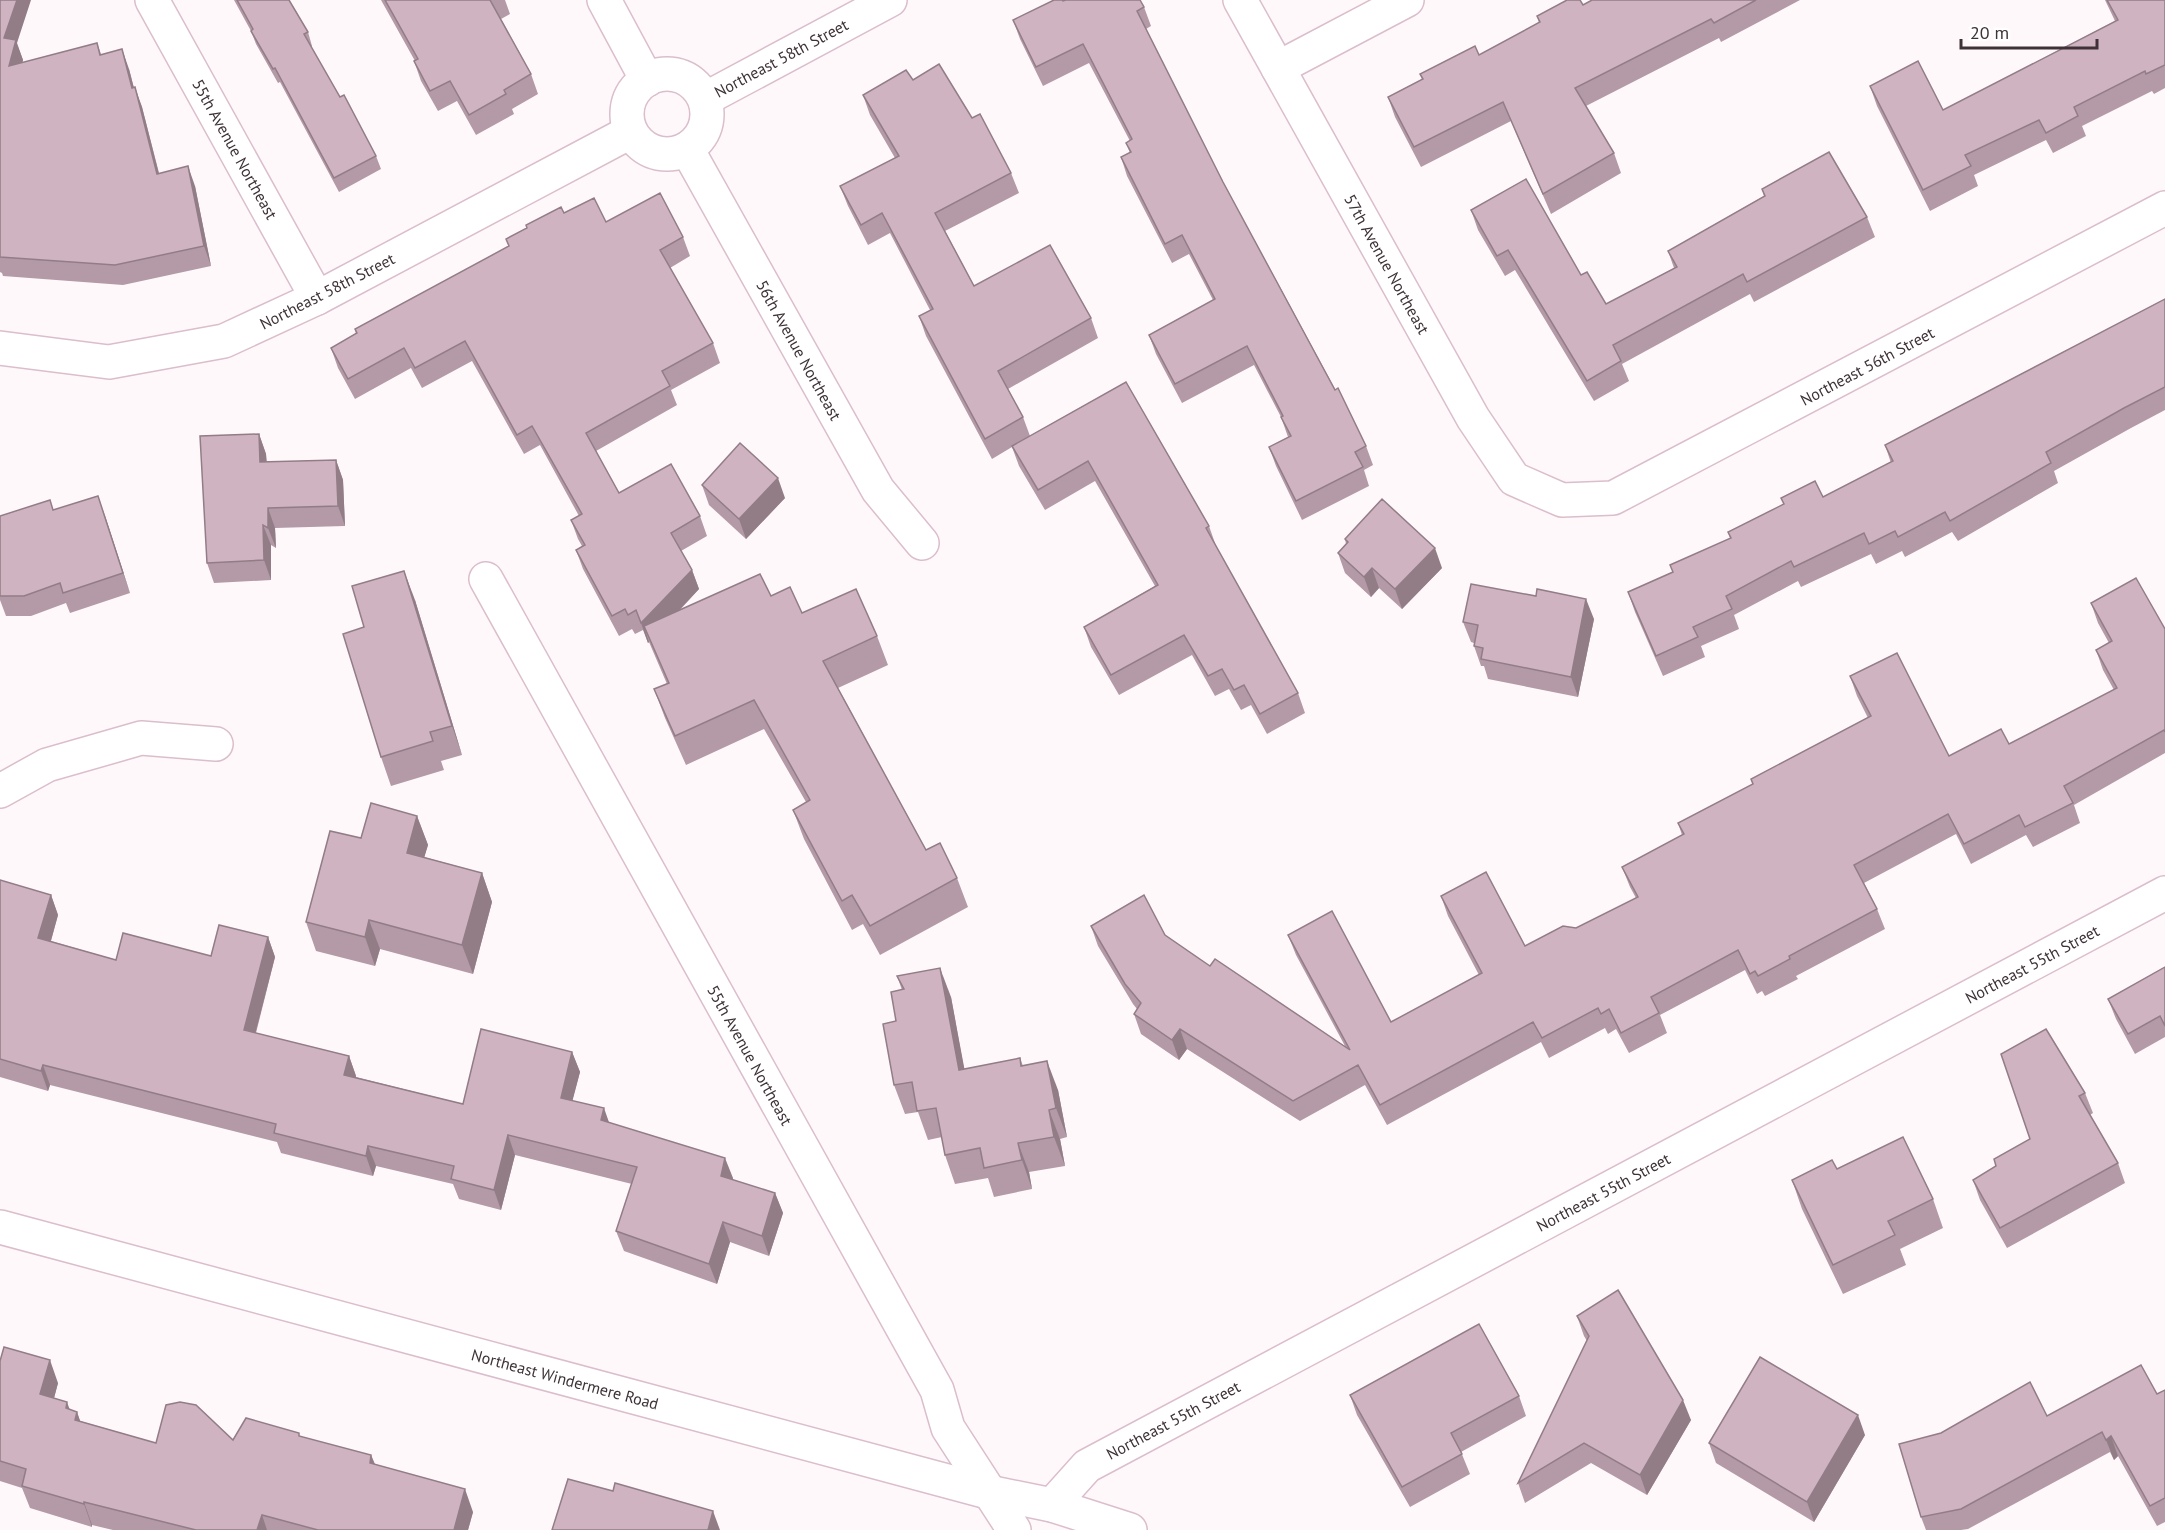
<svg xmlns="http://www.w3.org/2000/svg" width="2165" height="1530" viewBox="0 0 2165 1530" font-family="'PT Sans',sans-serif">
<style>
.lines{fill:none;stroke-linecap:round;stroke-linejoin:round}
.minor-casing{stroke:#dbbecc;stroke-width:36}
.minor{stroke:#fff;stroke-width:33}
.wall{fill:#b39aa6}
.shaded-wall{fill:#927d87}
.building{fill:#d0b3c1;stroke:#927d87;stroke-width:1.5}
.labels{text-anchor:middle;stroke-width:5;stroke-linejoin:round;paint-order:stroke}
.street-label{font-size:16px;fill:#3e3238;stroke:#fff}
</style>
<rect width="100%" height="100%" fill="#fff8fb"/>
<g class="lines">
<defs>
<g id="minor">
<path d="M152 0 317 298"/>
<path d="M604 0 647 80"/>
<path d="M1240 0 1473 418 1514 479 1562 500 1613 498 2165 208"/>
<path d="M1278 68 1407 0"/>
<circle cx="667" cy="114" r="40"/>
<path d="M705 99 890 0"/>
<path d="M687 149 878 490 922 543"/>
<path d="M0 348 109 362 224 341 317 298 630 132"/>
<path d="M486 579 937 1390 948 1428 1014 1530"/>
<path d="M0 791 47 765 141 738 216 744"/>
<path d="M0 1227 988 1492 1052 1505 1130 1530"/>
<path d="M1052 1505 1087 1466 2165 893"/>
</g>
</defs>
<!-- minor casing -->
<use href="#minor" class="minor-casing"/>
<!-- minor -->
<use href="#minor" class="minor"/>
</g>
<!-- wall -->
<g class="wall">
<path d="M0 0 23 60 22 63 97 43 101 54 129 69 134 88 142 107 159 173 195 186 211 266 123 285 3 276 2 273 0 272Z"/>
<path d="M234 0H289L308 32 312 46 311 47 340 97 376 156 381 169 339 192 280 82 278 83 256 44 251 31Z"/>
<path d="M381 0H505L510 14 501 19 531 74 538 94 512 109 514 114 476 135 457 101 438 111 421 81 414 61H415Z"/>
<path d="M1592 0H1800L1721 42 1719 38 1586 106 1614 153 1621 173 1551 214 1511 121 1421 167 1395 117 1388 97 1422 79 1420 74 1479 55 1539 23 1537 16 1583 5Z"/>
<path d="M2105 0H2165V88L2154 94 2152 91 2082 126 2086 136 2053 153 2046 140 1974 175 1978 186 1930 211 1877 106 1870 86 1943 110 2115 21Z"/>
<path d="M1144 7 1151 26 1146 29 1223 182 1366 446 1373 465 1364 470 1369 486 1302 520 1276 466 1269 447 1288 437 1281 417 1254 365 1182 403 1156 354 1149 335 1213 300 1189 254 1172 263 1127 176 1121 157 1130 153 1126 143 1130 141 1089 63 1043 86 1020 39 1013 20Z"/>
<path d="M913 80 972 118 1011 173 1019 193 945 231 974 286 1091 318 1098 338 1008 389 1023 417 1030 436 1126 382 1209 526 1216 546 1298 693 1305 713 1267 734 1251 705 1241 710 1229 689 1215 696 1192 655 1119 695 1091 647 1084 627 1155 586 1095 481 1045 510 1019 466 1012 447 992 459 926 336 919 316 930 310 890 233 868 245 848 206 840 186 895 158 870 115 863 95Z"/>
<path d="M1762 189 1867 217 1875 237 1754 302 1750 294 1622 364 1629 381 1594 401 1515 270 1505 276 1478 230 1471 210 1581 275 1606 304 1674 268 1668 251 1764 196Z"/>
<path d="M564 213 606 222 683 237 690 256 670 268 713 343 720 363 671 390 677 405 596 451 619 493 700 516 707 536 681 551 692 570 699 589 679 611 771 596 802 613 877 636 888 665 838 688 926 850 957 878 968 907 880 955 863 924 852 930 804 839 793 810 806 802 764 729 686 765 665 718 654 689 667 684 649 642 648 643 643 630 635 634 632 629 619 636 583 569 576 550 582 546 578 539 571 520 579 516 540 445 524 454 472 361 422 388 411 368 355 399 338 368 331 348 356 334 355 329 509 246 506 239 527 228 526 225Z"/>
<path d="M2165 299V410L2131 428 2054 471 2058 483 1958 541 1952 532 1905 557 1902 551 1876 564 1871 554 1801 587 1798 581 1734 615 1739 629 1701 646 1705 657 1663 676 1635 612 1628 592 1673 572 1730 538 1728 532 1823 497 1891 463 1885 445Z"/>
<path d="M259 434 266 454 267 462 336 460 343 480 345 526 275 528 276 548 271 545V580L214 583 207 563Z"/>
<path d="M702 485 785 498 746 539 709 505Z"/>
<path d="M53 510 105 516 130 593 70 613 66 603 31 616H6L0 600V516Z"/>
<path d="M1345 539 1442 568 1402 609 1379 588 1371 597 1345 573 1338 553 1346 544Z"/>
<path d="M415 600 462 755 441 761 444 770 391 786 381 757 364 627Z"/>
<path d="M2091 603 2165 629V753L2074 805 2080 823 2033 847 2026 835 1971 864 1956 834 1864 883 1877 909 1885 929 1796 976 1798 979 1765 996 1762 991 1757 994 1745 970 1660 1015 1667 1033 1629 1053 1616 1029 1608 1034 1605 1028 1549 1058 1541 1042 1387 1125 1365 1085 1300 1121 1187 1049 1179 1060 1141 1034 1134 1014 1137 1009 1133 1004 1098 946 1091 926 1165 935 1210 966 1345 1046 1296 955 1288 935 1391 1022 1479 975 1448 916 1441 896 1525 946 1576 928 1636 898 1630 887 1622 867 1682 835 1678 823 1753 785 1751 779 1868 718 1857 696 1850 676 1949 756 2009 744 2114 690 2103 670 2096 650 2109 643 2098 623Z"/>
<path d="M1594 619 1578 697 1488 679 1484 666H1481L1474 646V643L1471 642 1463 622Z"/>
<path d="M417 816 428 845 424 857 482 873 492 902 473 974 380 949 375 966 316 951 306 922 361 838Z"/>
<path d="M0 880 51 895 58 915 51 941 116 960 211 956 268 937 275 957 256 1033 349 1056 356 1076V1077L463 1104 572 1052 580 1072 572 1101 609 1123 733 1178 732 1180 775 1193 783 1213 769 1256 730 1242 717 1284 624 1251 616 1231 632 1184 515 1155 501 1210 459 1199 453 1184 376 1166 373 1176 281 1153 277 1142 50 1085 48 1091 0 1077Z"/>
<path d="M2165 967V1037L2135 1054 2116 1019 2108 999Z"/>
<path d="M897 976 951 997 964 1069 1020 1058 1023 1066 1058 1090 1067 1137 1060 1139 1065 1166 1029 1172 1032 1189 994 1197 988 1178 955 1184 945 1155 942 1137 928 1140 918 1112 905 1114 894 1085 896 1021 902 990Z"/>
<path d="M2001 1054 2085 1093 2093 1113 2090 1115 2118 1163 2125 1183 2007 1248 1980 1200 1973 1180 1996 1166 2030 1139Z"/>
<path d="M1837 1169 1933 1199 1943 1228 1900 1249 1906 1265 1843 1294 1802 1209 1792 1180Z"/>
<path d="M1577 1316 1691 1420 1647 1495 1591 1463 1525 1503 1518 1483 1587 1341 1584 1336Z"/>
<path d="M0 1361 58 1383 54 1398 70 1410 77 1412 80 1421 156 1443 301 1437 371 1455 375 1464 473 1512 468 1530H113L92 1525V1527L30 1508 22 1488 0 1481Z"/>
<path d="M2165 1390V1522L2157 1526 2118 1456 2114 1460 2110 1452 1968 1529 1961 1530H1926L1921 1517 2047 1416 2157 1394Z"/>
<path d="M1350 1395 1519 1396 1526 1416 1461 1452 1470 1474 1410 1507 1357 1415Z"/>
<path d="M1865 1435 1814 1522 1716 1463 1709 1443Z"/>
</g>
<!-- shaded-wall -->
<g class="shaded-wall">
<path d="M17 0H31L17 43 23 60 16 86 9 66 4 38Z"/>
<path d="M122 49 129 69 139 108 132 88Z"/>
<path d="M135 87 142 107 164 194 157 174Z"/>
<path d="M188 166 195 186 211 266 204 246Z"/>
<path d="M259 434 266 454 267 482 260 462Z"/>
<path d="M336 460 343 480 345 526 338 506Z"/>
<path d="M778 478 785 498 746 539 739 519Z"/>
<path d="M98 496 105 516 130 593 123 573Z"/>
<path d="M268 508 275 528 276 548 268 528Z"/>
<path d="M263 525 271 545V580L264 560Z"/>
<path d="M1435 548 1442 568 1402 609 1395 589Z"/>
<path d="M1372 568 1379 588 1371 597 1364 577Z"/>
<path d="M692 570 699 589 650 641 644 626 649 642 648 643 641 623Z"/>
<path d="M404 571 415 600 462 755 452 726Z"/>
<path d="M1586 599 1594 619 1578 697 1571 677Z"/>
<path d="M417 816 428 845 417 882 407 853Z"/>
<path d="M482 873 492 902 473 974 462 945Z"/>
<path d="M51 895 58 915 46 958 38 938Z"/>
<path d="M369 920 380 949 375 966 365 937Z"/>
<path d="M268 937 275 957 251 1050 244 1030Z"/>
<path d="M940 968 951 997 970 1099 959 1070Z"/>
<path d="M1180 1029 1187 1049 1179 1060 1172 1040Z"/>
<path d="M572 1052 580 1072 568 1118 561 1098Z"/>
<path d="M349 1056 356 1076 351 1095 344 1075Z"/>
<path d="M1047 1061 1058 1090 1067 1137 1056 1108Z"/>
<path d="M43 1065 50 1085 48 1091 41 1071Z"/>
<path d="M604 1108 611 1128 601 1120Z"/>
<path d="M1049 1110 1060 1139 1065 1166 1054 1137Z"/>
<path d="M508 1135 515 1155 501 1210 494 1190Z"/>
<path d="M1018 1143 1029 1172 1032 1189 1022 1160Z"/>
<path d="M368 1146 376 1166 373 1176 366 1156Z"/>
<path d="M725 1158 733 1178 728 1196 721 1176Z"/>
<path d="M775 1193 783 1213 769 1256 762 1236Z"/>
<path d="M723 1222 730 1242 717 1284 709 1264Z"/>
<path d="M50 1360 58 1383 49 1417 40 1394Z"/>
<path d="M1683 1400 1691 1420 1647 1495 1640 1475Z"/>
<path d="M67 1402 75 1424 66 1408Z"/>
<path d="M77 1412 85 1435 75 1420Z"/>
<path d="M1858 1415 1865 1435 1814 1522 1807 1502Z"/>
<path d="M2111 1436 2118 1456 2114 1460 2106 1440Z"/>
<path d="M371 1455 380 1478 370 1463Z"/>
<path d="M465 1489 473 1512 468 1530H454Z"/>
<path d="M84 1502 92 1525V1527L84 1504Z"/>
<path d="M713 1511 720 1530H708Z"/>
<path d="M262 1515 267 1530H257Z"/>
</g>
<!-- building -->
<g class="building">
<path d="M0 0H17L4 38 16 40 9 66 97 43 100 55 122 49 132 88 135 87 157 174 188 166 204 246 115 265 0 257Z"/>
<path d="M237 0H289L308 32 304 34 340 97 344 95 376 156 334 178 275 68 273 69 251 31 253 29Z"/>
<path d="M385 0H491H490L531 74 504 90 506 94 469 115 450 81 430 91 414 61 418 59Z"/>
<path d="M1054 0H1062L1063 1 1066 0H1140L1144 7 1137 11 1223 182 1335 390 1338 388 1366 446 1355 452 1363 467 1296 501 1269 447 1291 436 1281 417 1283 416 1247 346 1175 384 1149 335 1215 299 1182 235 1165 244 1121 157 1131 152 1126 143 1132 139 1083 44 1036 67 1013 20Z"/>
<path d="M1567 0H1580L1583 5 1592 0H1756L1714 23 1711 19 1575 88 1614 153 1543 194 1503 102 1414 147 1388 97 1423 79 1420 74 1475 46 1479 55 1540 22 1537 16Z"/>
<path d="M2107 0H2165V65L2146 74 2145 71 2074 107 2078 116 2046 133 2039 120 1965 155 1971 166 1923 190 1870 86 1918 61 1943 110 2118 20Z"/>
<path d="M939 64 972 118 980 114 1011 173 935 213 974 286 1050 245 1091 318 998 371 1023 417 985 439 919 316 933 309 882 213 861 225 840 186 899 156 863 95 906 70 913 80Z"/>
<path d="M1829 152 1867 217 1747 282 1743 274 1613 345 1621 361 1587 381 1508 250 1497 256 1471 210 1526 179 1581 275 1587 272 1606 304 1677 267 1668 251 1765 196 1762 189Z"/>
<path d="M660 193 683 237 660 250 713 343 662 371 670 386 586 433 619 493 671 464 700 516 671 533 692 570 641 623 636 610 628 615 625 609 612 616 576 550 585 545 571 520 582 514 532 426 517 435 465 341 415 368 404 348 348 379 331 348 357 333 355 329 509 246 506 239 527 228 526 225 561 207 564 213 594 198 606 222Z"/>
<path d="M2165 299V387L2124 408 2046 452 2051 463 1950 521 1945 512 1898 537 1895 531 1869 544 1864 533 1794 567 1791 561 1726 596 1732 609 1693 627 1698 637 1656 656 1628 592 1673 572 1670 565 1731 538 1728 532 1784 504 1781 498 1815 481 1823 497 1893 461 1885 445Z"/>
<path d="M1126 382 1209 526 1206 528 1298 693 1260 714 1244 685 1234 690 1222 669 1208 676 1184 635 1111 675 1084 627 1158 585 1088 461 1038 490 1012 446Z"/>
<path d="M259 434 260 462 336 460 338 506 268 508V528L263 525 264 560 207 563 200 436Z"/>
<path d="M740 443 778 478 739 519 702 485Z"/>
<path d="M98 496 123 573 63 593 60 583 24 596H0V516L50 500 53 510Z"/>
<path d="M1382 499 1435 548 1395 589 1372 568 1364 577 1338 553 1348 542 1345 539Z"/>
<path d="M404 571 452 726 430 732 433 741 381 757 343 634 364 627 352 586Z"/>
<path d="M760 574 771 596 790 587 802 613 856 589 877 636 823 661 926 850 940 843 957 878 870 926 852 895 842 901 793 810 810 800 754 700 675 736 654 689 669 683 644 626Z"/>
<path d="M2136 578 2165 629V732L2164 730 2064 786 2073 803 2025 827 2019 815 1964 844 1948 814 1854 865 1877 909 1789 956 1790 959 1758 976 1755 971 1750 974 1738 950 1651 997 1659 1013 1621 1033 1609 1009 1601 1014 1598 1008 1542 1038 1533 1022 1380 1105 1358 1065 1293 1101 1180 1029 1172 1040 1134 1014 1141 1003 1125 984 1091 926 1144 895 1165 935 1210 966 1215 959 1350 1050 1288 935 1332 911 1391 1022 1482 973 1441 896 1486 872 1525 946 1563 926 1576 928 1638 897 1622 867 1684 834 1678 823 1753 784 1751 779 1871 716 1850 676 1897 653 1949 756 2001 729 2009 744 2117 688 2096 650 2112 641 2091 603Z"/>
<path d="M1471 584 1536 596 1537 589 1586 599 1571 677 1481 659 1483 648 1474 646 1478 625 1463 622Z"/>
<path d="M371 803 417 816 407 853 482 873 462 945 369 920 365 937 306 922 330 831 361 838Z"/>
<path d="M0 880 51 895 38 938 116 960 123 933 211 956 219 925 268 937 244 1030 349 1056 344 1075 463 1104 481 1029 572 1052 561 1098 604 1108 601 1120 725 1158 721 1176 775 1193 762 1236 723 1222 709 1264 616 1231 637 1167 508 1135 494 1190 451 1179 454 1166 368 1146 366 1156 274 1133 276 1124 43 1065 41 1071 0 1059Z"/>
<path d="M2165 967V1026L2160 1016 2128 1034 2108 999Z"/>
<path d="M940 968 959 1070 1020 1058 1021 1066 1047 1061 1056 1108 1049 1110 1054 1137 1018 1143 1022 1160 984 1168 980 1148 945 1155 936 1108 917 1111 912 1082 894 1085 883 1024 896 1021 891 992 904 989 897 976Z"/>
<path d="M2046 1029 2085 1093 2079 1096 2118 1163 2000 1228 1973 1180 1996 1166 1994 1159 2030 1139 2001 1054Z"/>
<path d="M1903 1137 1933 1199 1888 1221 1895 1235 1833 1265 1792 1180 1832 1160 1837 1169Z"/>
<path d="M1618 1290 1683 1400 1640 1475 1584 1443 1518 1483 1589 1336 1577 1316Z"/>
<path d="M1479 1324 1519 1396 1451 1433 1462 1454 1402 1487 1350 1395Z"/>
<path d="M4 1347 50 1360 40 1394 67 1402 66 1408 77 1412 75 1420 156 1443 166 1405 180 1402 196 1405 233 1440 246 1418 299 1433V1436L371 1455 370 1463 465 1489 454 1530H318L262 1515 257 1530H196L84 1502V1504L22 1486 26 1469 0 1461V1361Z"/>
<path d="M1760 1357 1858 1415 1807 1502 1709 1443Z"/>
<path d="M2141 1365 2157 1394 2165 1390V1498L2150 1506 2111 1436 2106 1440 2102 1432 1961 1509 1921 1517 1899 1444 1941 1433 2030 1382 2047 1416Z"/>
<path d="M568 1479 613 1491 615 1483 713 1511 708 1530H552Z"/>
</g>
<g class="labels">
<!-- street labels -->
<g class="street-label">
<text transform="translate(781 58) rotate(-28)" y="6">Northeast 58th Street</text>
<text transform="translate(235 149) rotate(61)" y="6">55th Avenue Northeast</text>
<text transform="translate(1387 264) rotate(61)" y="6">57th Avenue Northeast</text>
<text transform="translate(327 291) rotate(-27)" y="6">Northeast 58th Street</text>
<text transform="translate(799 350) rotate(61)" y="6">56th Avenue Northeast</text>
<text transform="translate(1867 366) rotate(-28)" y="6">Northeast 56th Street</text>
<text transform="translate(2032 964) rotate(-28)" y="6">Northeast 55th Street</text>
<text transform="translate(750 1055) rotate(61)" y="6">55th Avenue Northeast</text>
<text transform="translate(1603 1192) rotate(-28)" y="6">Northeast 55th Street</text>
<text transform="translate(565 1379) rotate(15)" y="6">Northeast Windermere Road</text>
<text transform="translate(1173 1420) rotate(-28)" y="6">Northeast 55th Street</text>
</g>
</g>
<!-- scale -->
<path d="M1961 39v9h136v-9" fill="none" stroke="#3e3238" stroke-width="3"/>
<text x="1970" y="39" font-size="18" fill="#3e3238" stroke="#ffffff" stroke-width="4.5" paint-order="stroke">20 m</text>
</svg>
